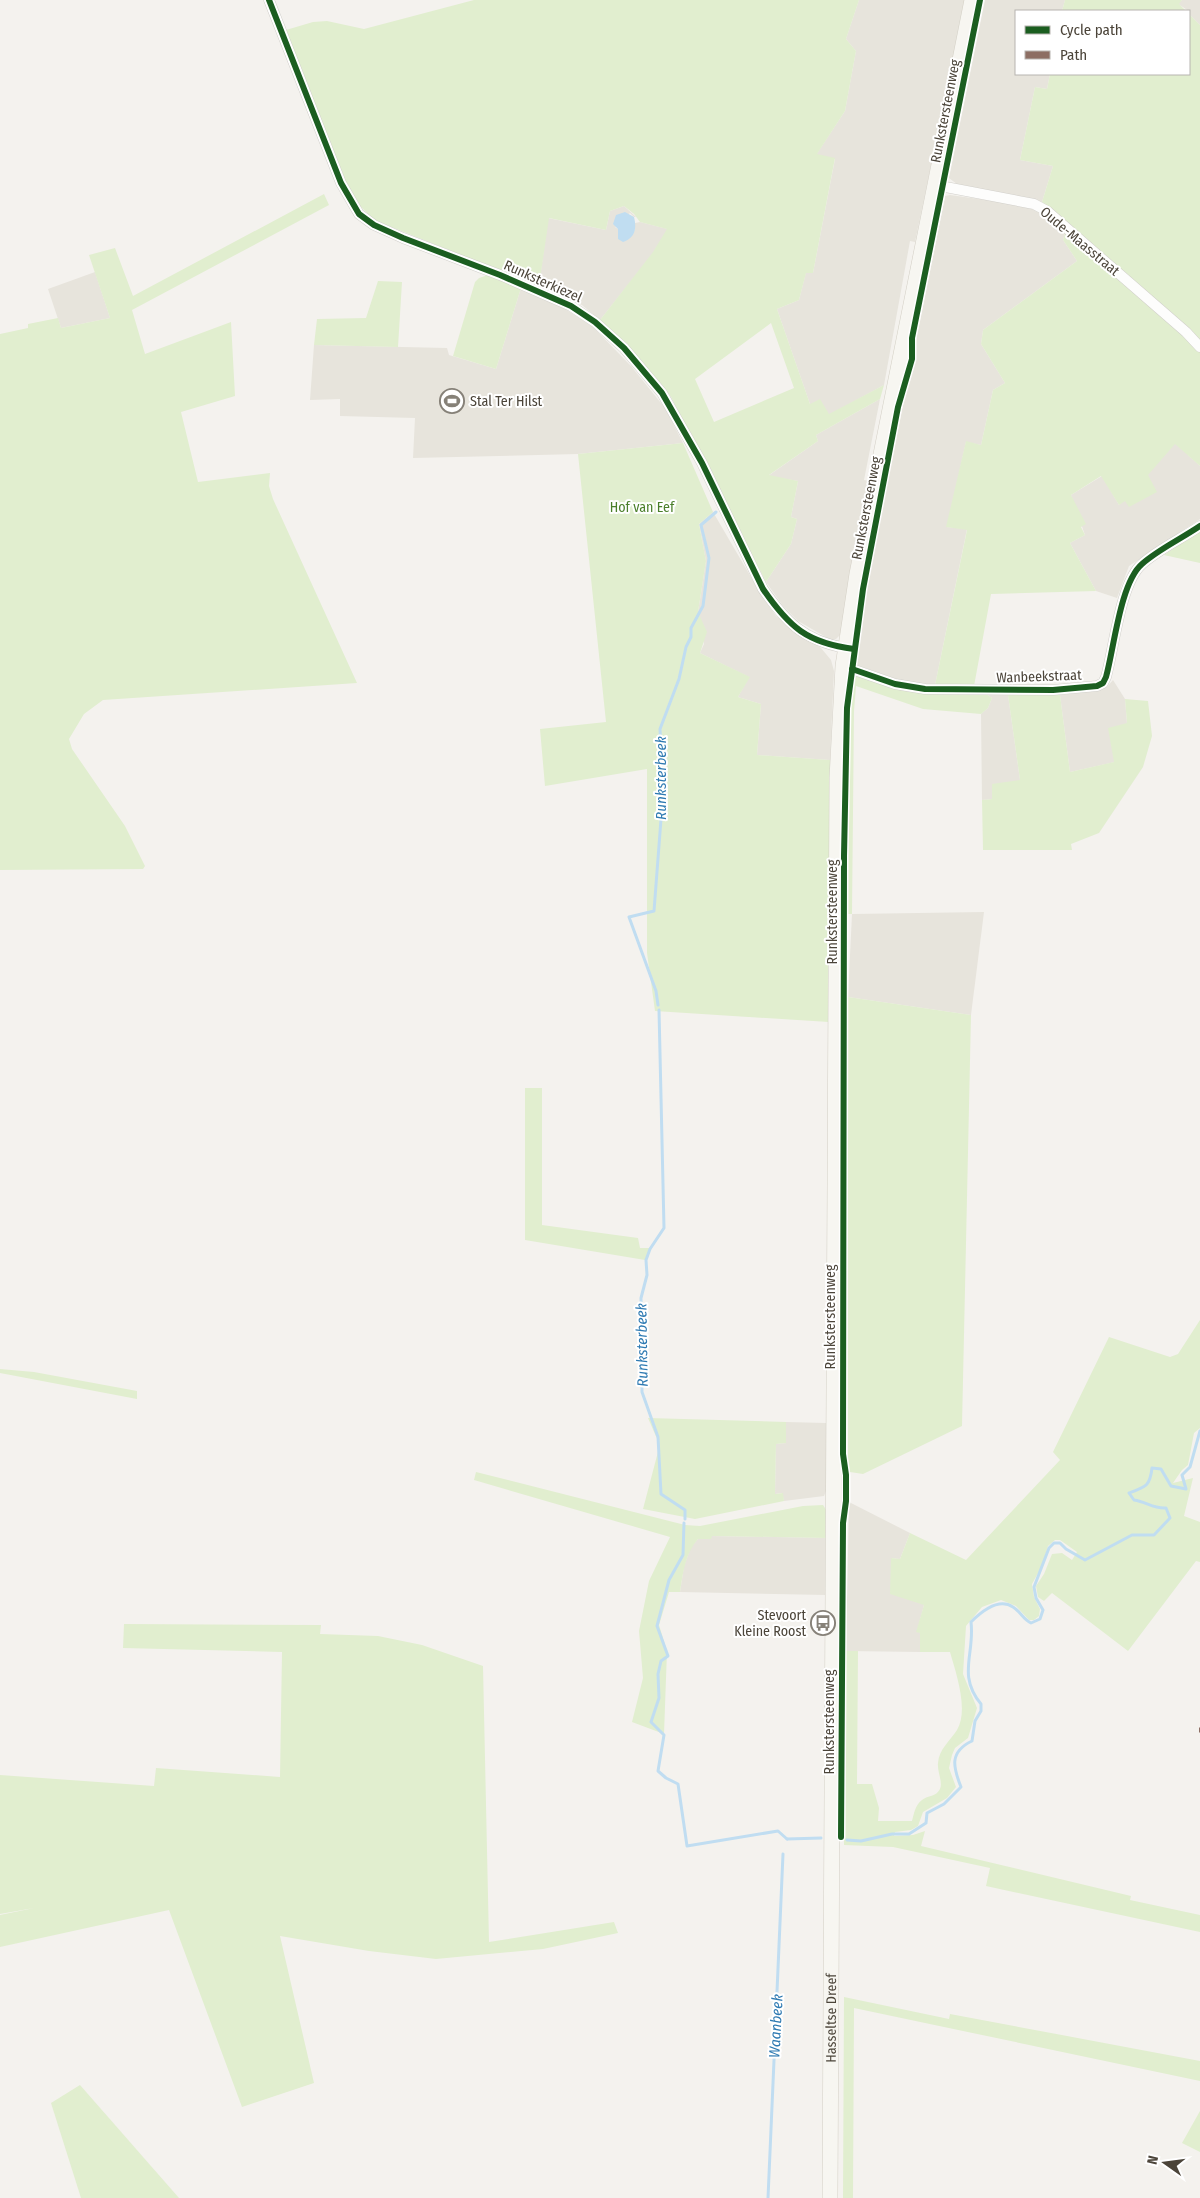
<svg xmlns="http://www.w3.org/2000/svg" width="1200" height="2198" viewBox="0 0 1200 2198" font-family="'Fira Sans Condensed',sans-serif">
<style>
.residential{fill:#e7e4dc}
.green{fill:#e1eecf;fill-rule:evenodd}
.water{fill:#c0ddf1}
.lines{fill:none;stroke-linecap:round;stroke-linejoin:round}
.stream{stroke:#c0ddf1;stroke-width:3}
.street-casing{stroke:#d2d0cb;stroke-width:11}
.secondary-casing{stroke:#d3cfc5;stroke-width:16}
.street{stroke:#fdfdfc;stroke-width:10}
.secondary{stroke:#f7f6f1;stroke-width:15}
.quiet{stroke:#8d6e63;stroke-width:5;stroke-dasharray:10 5;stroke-linecap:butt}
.cycleway-casing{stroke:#fff;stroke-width:9}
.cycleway{stroke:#1b5e20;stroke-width:6}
.labels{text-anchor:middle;stroke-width:4;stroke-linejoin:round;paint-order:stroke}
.street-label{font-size:14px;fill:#4b4439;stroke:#fff}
.poi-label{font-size:14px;fill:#4b4439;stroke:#fff;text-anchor:start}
.park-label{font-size:14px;fill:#4a7f2a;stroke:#fff}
.water-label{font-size:15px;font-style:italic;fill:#2e7ab2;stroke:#fff}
</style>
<rect width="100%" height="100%" fill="#f4f2ee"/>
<!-- residential -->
<g class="residential">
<path d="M859 0H965L915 242 910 241 884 385 829 415 810 404 777 309 799 300 806 272 813 273 835 159 816 155 845 111 856 51 846 39Z"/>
<path d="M985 0H1065L1062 11H1016V74H1050L1047 89 1035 87 1020 160 1053 166 1042 202 958 185 949 178Z"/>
<path d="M1182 0H1200V25L1189 14V11L1178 4Z"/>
<path d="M950 195 1015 204 1038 211 1065 234 1063 240 1077 261 983 330 981 344 1005 383 993 390 981 445 966 442 947 527 967 529 935 685 902 681 854 664 875 544 944 202 945 196Z"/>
<path d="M624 206 636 217H634L630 213 615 227 618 229V236L635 230V223L640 222 668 229 654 252 600 320 582 305 539 286 548 218 606 230 610 211Z"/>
<path d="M95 272 110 318 61 328 48 289Z"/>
<path d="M521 288 557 304 592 326 631 366 665 408 683 443 578 454 413 458 415 418 340 416V399L310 400 314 345 447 348 449 355 496 369Z"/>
<path d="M880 399 864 480 870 481 843 624 840 635 836 639 831 640 798 621 783 606 766 582 791 544 797 519 791 517 798 481 768 476 818 441 816 435Z"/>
<path d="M1175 443 1200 466V519L1129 566 1117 598 1096 591 1070 543 1085 535 1071 495 1102 476 1119 505Z"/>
<path d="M713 512 762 596 776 616 821 648 831 660 834 671 830 760 757 755 761 704 738 697 749 677 700 653 704 644 698 612 706 561 699 524Z"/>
<path d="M1113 680 1125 699 1127 723 1115 762 1070 772 1060 695 1093 691 1107 687Z"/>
<path d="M986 694 1008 695 1020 780 992 799 982 800 981 714 988 708 992 698Z"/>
<path d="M984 912 971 1015 848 997 852 914Z"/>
<path d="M786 1422 826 1423V1491L824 1496 784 1501 782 1493 775 1494 776 1444 786 1443Z"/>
<path d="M849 1502 910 1533 900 1559 891 1558 924 1605 917 1631 920 1633V1652L846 1651Z"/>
<path d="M711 1536 828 1538 826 1595 680 1592 684 1566 691 1547 698 1539H711Z"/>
</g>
<!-- green -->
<g class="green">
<path d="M474 0H859L846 39 856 51 845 111 817 154 835 158 813 273H806L799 300 777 309 810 404 820 399 829 414 884 385 880 399 816 435 818 441 769 475 798 481 791 517 797 519 791 544 766 582 671 397 656 378 600 320 653 252 667 229 640 222 634 214 624 206 610 211 606 230 549 218 539 286 374 220 356 202 345 184 286 30 313 22 327 21 364 29ZM771 323 794 388 714 422 695 379Z"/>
<path d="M1065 0H1182L1179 4 1186 11H1062Z"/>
<path d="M1189 14 1200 25V466L1175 444 1148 475 1157 492 1129 507 1125 501 1119 505 1101 476 1071 495 1086 524 1081 527 1085 535 1070 543 1096 591 991 594 974 686 935 685 967 530 946 527 966 441 981 445 993 390 1005 383 981 344 983 330 1077 261 1063 240 1068 224 1042 202 1053 166 1020 160 1035 87 1047 89 1050 74H1189Z"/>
<path d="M324 194 329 205 132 310 145 354 231 322 235 396 181 412 198 482 270 473 269 486 273 499 357 683 103 700 84 714 69 739 72 749 125 826 145 866 143 869 0 870V334L28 328V324L58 318 61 328 110 318 89 255 115 248 133 296Z"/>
<path d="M488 275 521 288 496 369 453 356 475 282 479 278Z"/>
<path d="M378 281 402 282 398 347 314 345 317 319 366 318Z"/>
<path d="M683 443 713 512 699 524 706 561 698 612 707 632 700 653 750 677 738 697 761 704 757 755 830 760 829 1022 655 1011 647 953V769L545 786 540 729 606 722 578 454Z"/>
<path d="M1200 531V563L1164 555Z"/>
<path d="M858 675 888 685 928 694H986L992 698 988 708 981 714 923 709 856 686 854 711 852 914H846L850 706 852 678Z"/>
<path d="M1008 695H1060L1070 772 1114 762 1108 728 1127 723 1125 699 1148 701 1152 736 1143 767 1099 833 1071 844 1072 850H983L982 800 992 799V784L1020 780Z"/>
<path d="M848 997 971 1015 962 1426 863 1474 850 1472 848 1466Z"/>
<path d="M525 1088H542V1225L638 1238 640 1248H652L645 1260 525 1240Z"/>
<path d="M1200 1320V1428L1194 1433 1188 1465 1182 1470 1173 1483 1193 1478 1184 1516 1200 1522V1562L1196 1561 1128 1651 1052 1593 1044 1601 1038 1597 1036 1586 1044 1574 1052 1554 1062 1553 1072 1560 1077 1552 1060 1540H1055L1048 1546 1042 1566 1032 1584 1034 1597 1040 1609 1039 1616 1034 1620H1029L1016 1606 1001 1600 982 1607 966 1626 963 1674 977 1708 968 1738 955 1748 952 1755 949 1768 956 1787 947 1798 923 1812 918 1826 911 1830 895 1832 894 1836 913 1835 925 1831 921 1846 1131 1896 1130 1900 1200 1915V1932L986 1886 990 1868 893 1847 844 1845 843 1651H858L857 1784H872L879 1808 878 1821H912C914 1814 915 1805 922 1800 928 1795 936 1797 940 1789 943 1782 937 1771 938 1763 939 1749 950 1741 957 1730 969 1710 956 1673 950 1652H920V1633L916 1632 924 1605 890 1594 891 1558 900 1559 910 1533 966 1560 1060 1460 1053 1452 1109 1337 1170 1357 1178 1354Z"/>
<path d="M0 1369 34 1372 137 1391V1399L0 1373Z"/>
<path d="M648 1418 786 1422V1443L776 1444 775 1494 783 1493 784 1501 695 1519 643 1509 659 1448 658 1441Z"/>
<path d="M476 1472 685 1525 700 1526 803 1506 823 1505C830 1514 828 1527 828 1538L712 1536 711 1539H698C685 1554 683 1573 680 1592H669L659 1625 667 1651 664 1734 632 1722 643 1678 639 1631 649 1581 670 1537 474 1480Z"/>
<path d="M124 1624 321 1625 320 1634 378 1636 422 1645 483 1666 489 1942 614 1922 618 1933 543 1949 436 1959 369 1951 280 1936 314 2083 242 2107 169 1910 0 1947V1915L34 1908 0 1914V1775L154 1786 156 1768 280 1777 282 1652 123 1648Z"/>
<path d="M844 1997 949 2019 950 2014 1200 2061V2081L854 2008 853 2198H843Z"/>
<path d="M80 2085 179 2198H81L51 2103Z"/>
<path d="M1200 2111V2152L1182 2143Z"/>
</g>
<!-- water -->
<path class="water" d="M625 212 634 217C637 229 635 238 623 242L618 239V229L613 224 616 215Z"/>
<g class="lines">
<!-- stream -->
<g class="stream">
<path d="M658 1005 656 991 629 917 654 911 663 793 660 729 679 679 686 647 691 637V628L703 606 709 558 701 525 716 512"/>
<path d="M659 1010 664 1228 650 1249 646 1260 647 1275 641 1298 642 1392 658 1437 661 1494 685 1510V1519"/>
<path d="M684 1523 683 1555 669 1580 657 1626 668 1656 661 1661 658 1674 659 1698 651 1722 664 1735 658 1771 666 1778 678 1784 687 1846 778 1831 787 1839"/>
<path d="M787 1839 821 1838"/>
<path d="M847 1840 861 1841 892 1834H909L926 1823 927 1813 944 1804 961 1787C953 1767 949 1752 972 1741L975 1721 981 1711V1704C957 1675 975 1654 971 1622 981 1612 998 1597 1013 1607 1021 1612 1023 1619 1031 1623L1040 1619 1043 1610 1036 1598 1034 1587 1049 1548 1054 1543H1060L1066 1549 1085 1560 1132 1535H1154L1170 1518 1166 1508C1153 1509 1147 1502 1134 1500L1129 1493C1146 1487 1150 1486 1152 1468L1161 1469 1171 1486 1186 1489 1182 1475 1190 1467 1200 1431"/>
<path d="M768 2198 783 1854"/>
</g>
<defs>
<g id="street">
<path d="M269 0 341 183 359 214 374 225 403 238 500 275 571 306 595 322 624 348 662 393 702 463 763 589C786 622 803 640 845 648"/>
<path d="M935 185 1034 204 1047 211 1186 332 1200 347"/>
<path d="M843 666 895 684 925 689 1053 690 1097 686 1103 683 1106 677C1114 649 1120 583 1142 564 1159 549 1181 539 1200 526"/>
</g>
<g id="secondary">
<path id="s1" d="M830 2198 837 778 843 666 857 574 972 0"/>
</g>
</defs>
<!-- street casing -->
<use href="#street" class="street-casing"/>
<!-- secondary casing -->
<use href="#secondary" class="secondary-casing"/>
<!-- street -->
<use href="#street" class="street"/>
<!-- secondary -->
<use href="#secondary" class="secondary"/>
<!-- quiet -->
<path class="quiet" d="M1199 1730H1200"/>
<defs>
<g id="cycleway">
<path d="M269 0 341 183 359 214 374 225 403 238 500 275 571 306 595 322 624 348 662 393 702 463 763 589C789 627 807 643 854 649"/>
<path d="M852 669 895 684 925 689 1053 690 1097 686 1103 683 1106 677C1114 649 1120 583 1142 564 1159 549 1181 539 1200 526"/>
<path d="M841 1837 843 1523 846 1501V1475L843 1454 844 856 847 708 863 589 898 407 912 359V338L980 0"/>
</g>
</defs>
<!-- cycleway casing -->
<use href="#cycleway" class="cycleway-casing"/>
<!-- cycleway -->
<use href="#cycleway" class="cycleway"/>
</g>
<!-- icons -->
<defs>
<symbol id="stadium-ring" viewBox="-11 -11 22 22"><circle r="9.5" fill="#fff" stroke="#868178" stroke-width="1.5"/><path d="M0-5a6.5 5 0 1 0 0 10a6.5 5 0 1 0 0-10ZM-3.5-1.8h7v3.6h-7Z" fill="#868178"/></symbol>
<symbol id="bus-ring" viewBox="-11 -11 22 22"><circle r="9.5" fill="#fff" stroke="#868178" stroke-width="1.5"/><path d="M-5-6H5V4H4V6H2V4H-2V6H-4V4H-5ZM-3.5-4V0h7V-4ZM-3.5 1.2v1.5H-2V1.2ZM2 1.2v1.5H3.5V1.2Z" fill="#868178"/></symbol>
</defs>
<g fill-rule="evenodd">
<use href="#stadium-ring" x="438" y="387" width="28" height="28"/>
<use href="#bus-ring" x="809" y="1609" width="28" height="28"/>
</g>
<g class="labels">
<!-- street labels -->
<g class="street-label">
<text transform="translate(945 111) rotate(-79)" y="5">Runkstersteenweg</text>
<text transform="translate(1080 241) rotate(40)" y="5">Oude-Maasstraat</text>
<text transform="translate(543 281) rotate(24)" y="5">Runksterkiezel</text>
<text transform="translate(866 508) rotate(-79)" y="5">Runkstersteenweg</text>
<text transform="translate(1039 676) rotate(-2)" y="5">Wanbeekstraat</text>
<text transform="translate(832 912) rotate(-90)" y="5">Runkstersteenweg</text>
<text transform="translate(830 1317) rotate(-90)" y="5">Runkstersteenweg</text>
<text transform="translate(829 1722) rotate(-90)" y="5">Runkstersteenweg</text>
<text dy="5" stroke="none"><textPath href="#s1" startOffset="180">Hasseltse Dreef</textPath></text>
</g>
<!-- poi labels -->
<g class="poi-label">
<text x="470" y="406">Stal Ter Hilst</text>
<text x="806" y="1620" text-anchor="end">Stevoort<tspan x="806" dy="16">Kleine Roost</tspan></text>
</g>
<!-- park labels -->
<g class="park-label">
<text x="642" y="512">Hof van Eef</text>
</g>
<!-- water labels -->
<g class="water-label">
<text transform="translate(661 778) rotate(-90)" y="5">Runksterbeek</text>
<text transform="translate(642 1345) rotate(-91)" y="5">Runksterbeek</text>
<text transform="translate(776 2026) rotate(-87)" y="5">Waanbeek</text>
</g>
</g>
<!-- legend -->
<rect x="1015" y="10" width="175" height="65" fill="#ffffff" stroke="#b7b4b0"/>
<rect x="1025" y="26" width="25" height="8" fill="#1b5e20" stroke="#b7b4b0"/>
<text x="1060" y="35" font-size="15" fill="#4b4439">Cycle path</text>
<rect x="1025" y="51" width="25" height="8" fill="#8d6e63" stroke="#b7b4b0"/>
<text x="1060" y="60" font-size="15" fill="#4b4439">Path</text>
<!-- north arrow -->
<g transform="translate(1165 2163) rotate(284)" stroke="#ffffff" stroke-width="4" paint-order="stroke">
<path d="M0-4L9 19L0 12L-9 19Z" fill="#4b4439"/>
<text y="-8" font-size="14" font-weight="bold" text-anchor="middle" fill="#4b4439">N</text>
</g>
</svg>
